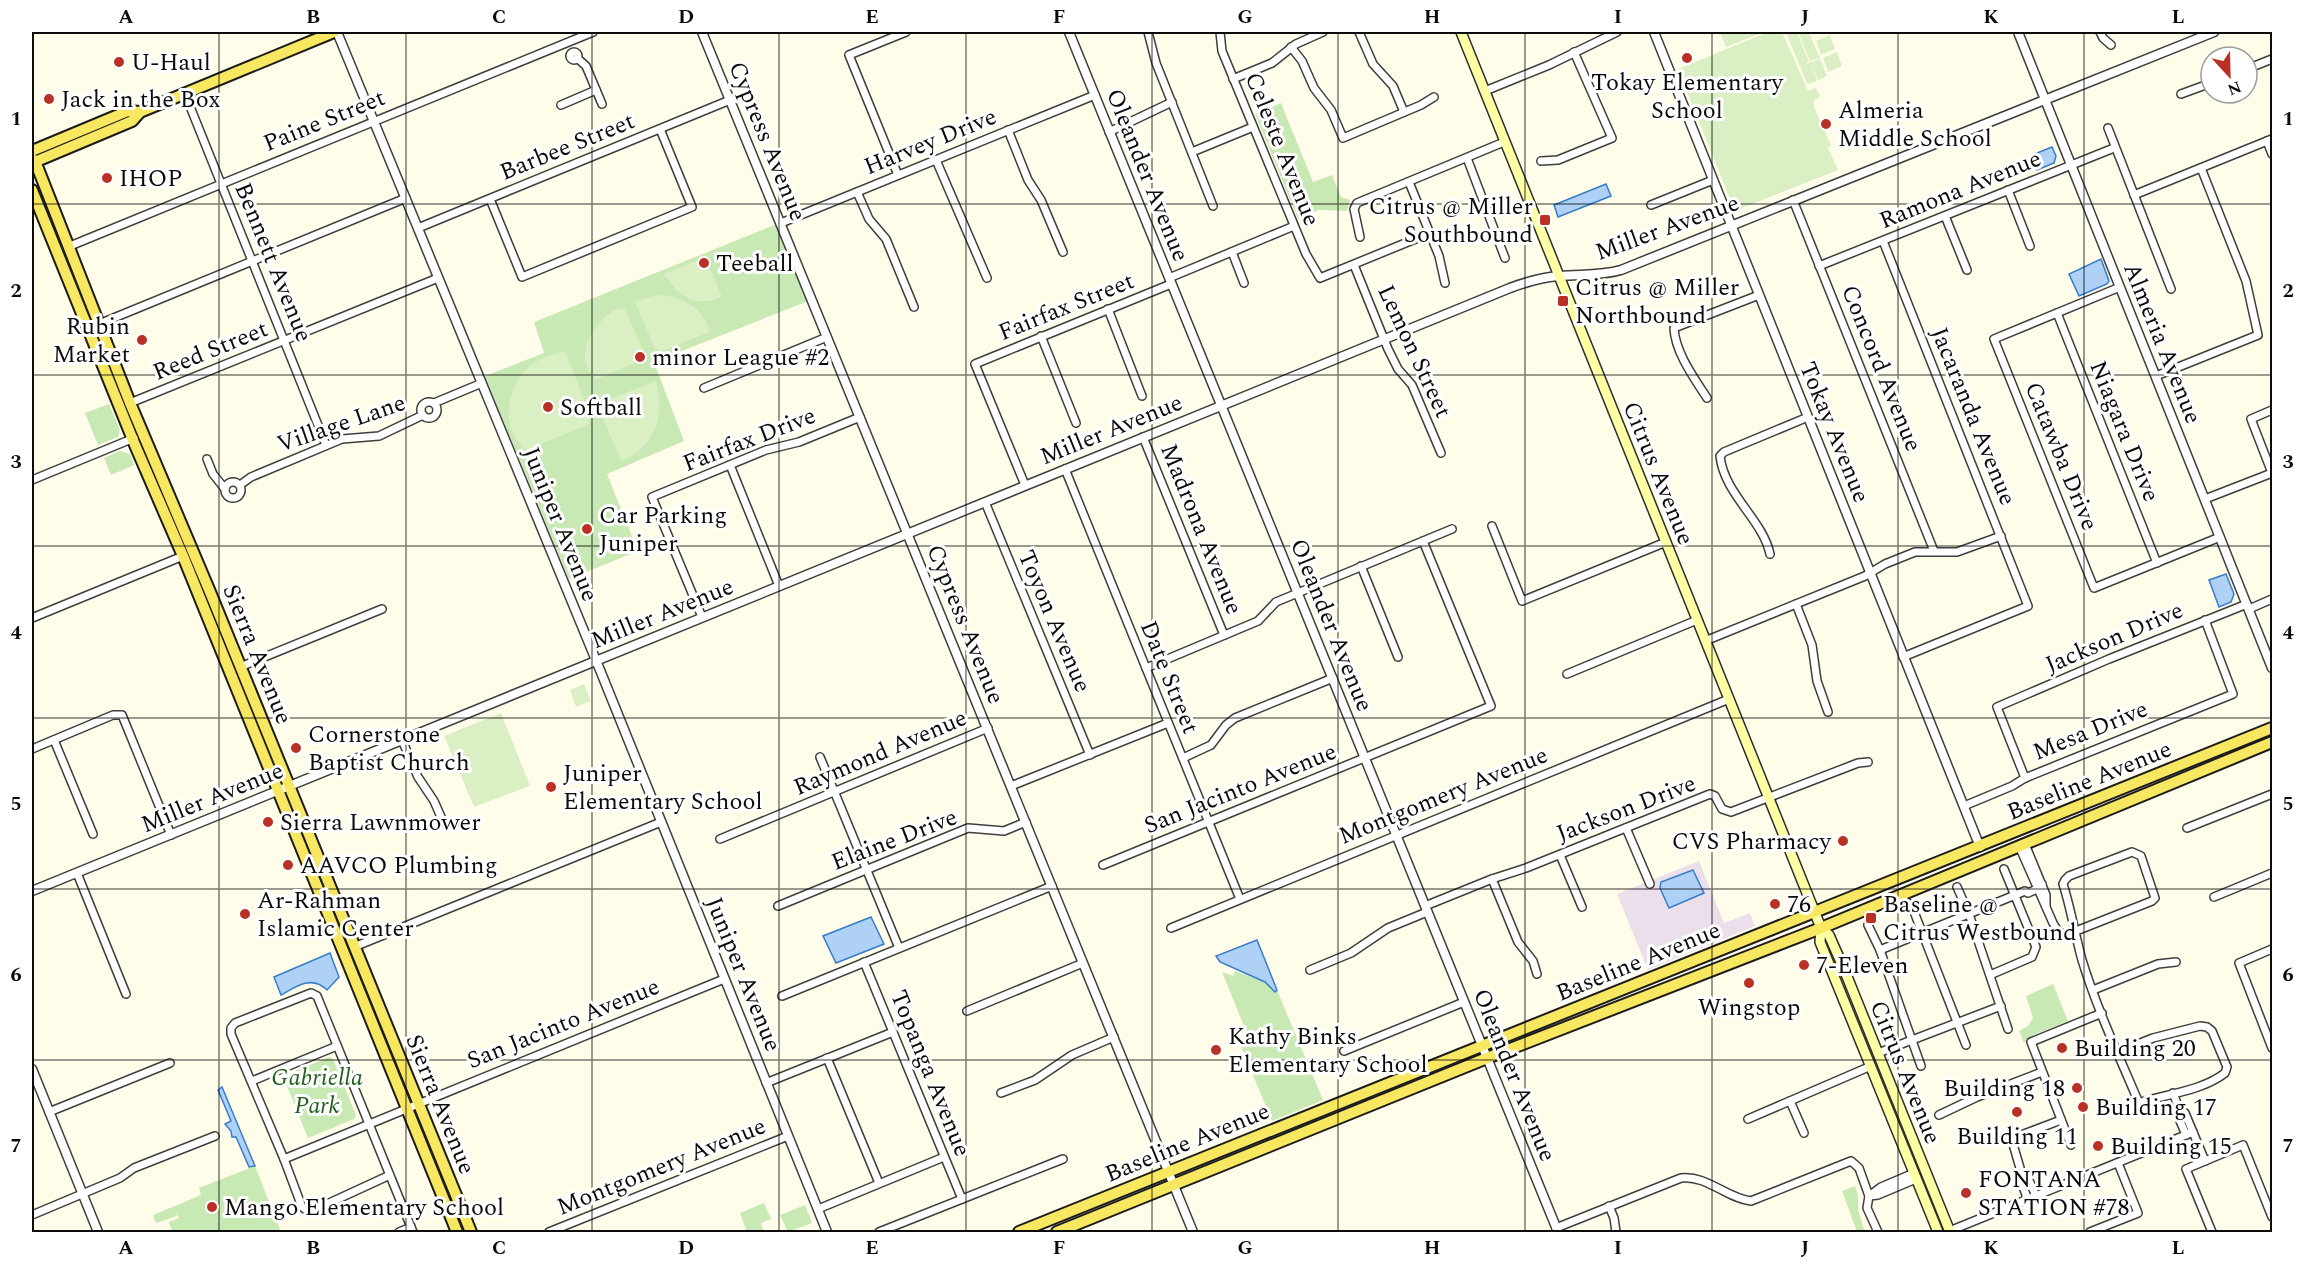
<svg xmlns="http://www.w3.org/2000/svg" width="2304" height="1264" viewBox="0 0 2304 1264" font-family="Spectral,serif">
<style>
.industrial{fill:#eadfea}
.green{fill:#c8e8b4}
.pitch{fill:#dbefc5}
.water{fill:#aed1f5;stroke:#367ccc;stroke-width:1.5}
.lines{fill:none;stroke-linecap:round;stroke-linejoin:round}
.minor-casing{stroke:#3e3e3e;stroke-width:10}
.tertiary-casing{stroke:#3e3e3e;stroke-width:11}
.secondary-casing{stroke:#2d2d2d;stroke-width:12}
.primary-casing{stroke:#1c1c1c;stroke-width:14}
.minor{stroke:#fff;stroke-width:7}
.tertiary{stroke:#fff;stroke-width:8}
.secondary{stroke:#fdffa4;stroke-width:9}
.primary{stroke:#f8e760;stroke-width:10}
.grid{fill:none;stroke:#0b0b0b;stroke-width:1.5;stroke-opacity:0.55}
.poi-dot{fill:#b93125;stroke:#fff;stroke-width:2}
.labels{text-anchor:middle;stroke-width:6;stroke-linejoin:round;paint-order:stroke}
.poi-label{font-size:24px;fill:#0b0b0b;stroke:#fff;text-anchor:start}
.street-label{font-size:24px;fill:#0b0b0b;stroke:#fff}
.park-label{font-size:24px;font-style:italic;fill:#22611d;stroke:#fff}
.neatline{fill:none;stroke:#0b0b0b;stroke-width:2}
.grid-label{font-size:20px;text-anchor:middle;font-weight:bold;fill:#0b0b0b}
</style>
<rect width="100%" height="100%" fill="#fffde9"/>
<!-- industrial -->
<path class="industrial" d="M1699 861 1724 923 1750 913 1755 926 1648 970 1617 894Z"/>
<!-- green -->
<g class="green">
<path d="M1281 103 1313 182 1332 175 1341 197 1350 200 1347 211 1319 210 1298 219 1255 114Z"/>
<path d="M777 224 808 301 654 362 684 441 607 474 638 551 569 579 485 376 544 353 534 322Z"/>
<path d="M109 404 120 430 118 437 98 445 85 413Z"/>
<path d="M120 451 130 454 134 465 111 475 104 458Z"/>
<path d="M1235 971 1265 982 1275 992 1277 990 1323 1100 1272 1121 1240 1044 1246 1031 1222 972 1233 976Z"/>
<path d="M2053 984 2068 1021 2031 1036 2024 1043 2019 1031 2028 1026 2033 1018 2026 996Z"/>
<path d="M329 1057 333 1059 356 1115 354 1119 308 1138 283 1076Z"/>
<path d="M255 1166 281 1232H181L179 1230 172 1231 169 1222 179 1218 176 1212 177 1216 156 1223 153 1215 201 1195 199 1188Z"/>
<path d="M1855 1186 1858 1196V1210L1865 1232H1857L1842 1191Z"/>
<path d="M764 1203 771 1219 761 1223 764 1232H747L740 1213Z"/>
<path d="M805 1205 812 1223 788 1232 780 1215Z"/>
</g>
<!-- pitch -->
<g class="pitch">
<path d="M1720 32H1764L1726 47Z"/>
<path d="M1768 32H1782L1808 91 1816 88 1820 97 1814 100V107L1831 145 1828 148 1838 170 1737 210 1734 209 1678 69Z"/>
<path d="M1786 32H1797L1809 62 1803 65 1820 59 1827 76 1818 80 1811 64 1817 81 1807 84Z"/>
<path d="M1798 32H1809L1812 39 1810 40H1812L1820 58 1810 61Z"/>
<path d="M1830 35 1835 49 1821 55 1816 41Z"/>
<path d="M1837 52 1842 66 1828 72 1823 58Z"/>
<path d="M700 259 707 261 722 297C695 308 678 296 664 274Z"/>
<path d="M658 295C682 296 704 308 710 332L662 351 655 349 635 302Z"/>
<path d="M618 308 625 309 645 354 642 360 597 379C569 358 595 320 618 308Z"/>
<path d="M565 351 591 417 588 425 526 450C520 444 515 439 512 431 503 409 514 375 534 363 543 357 554 354 565 351Z"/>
<path d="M656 381C665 415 656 447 621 461L600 411 603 402Z"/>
<path d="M584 684 591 701 576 707 570 690Z"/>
<path d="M501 713 530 786 474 807 444 736Z"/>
</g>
<!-- water -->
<g class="water">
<path d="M2052 147 2056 156 2054 163 2037 170 2032 155Z"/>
<path d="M1606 184 1611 196 1558 217 1554 205Z"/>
<path d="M2101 259 2109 281 2107 284 2079 296 2069 274Z"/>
<path d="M2226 574 2234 594 2231 602 2219 607 2209 580Z"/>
<path d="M1693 870 1704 893 1669 908 1660 888 1661 882Z"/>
<path d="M871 917 884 944 836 963 823 936Z"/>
<path d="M1257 940 1277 990 1275 992 1265 982 1220 962 1216 956Z"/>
<path d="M330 953 339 977 327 990C312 975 297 986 281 995L274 977Z"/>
<path d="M222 1087 255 1166 249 1167 236 1137H232L231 1131 225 1124 231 1121 218 1090Z"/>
</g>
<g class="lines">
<defs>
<g id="minor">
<path d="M1148 32 1156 63 1213 206"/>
<path d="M1220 32 1222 51 1306 254 1320 278 1430 233"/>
<path d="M1359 32 1373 64 1393 86 1404 112"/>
<path d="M2100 32 2103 38 2111 45"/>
<path d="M1291 47 1302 61 1314 88 1331 110 1343 138 1421 105 1434 97"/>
<circle cx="574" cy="56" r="4"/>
<path d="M577 58 586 66 602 104"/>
<path d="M2247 69 2272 59"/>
<path d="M1233 79 1272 63 1296 44 1323 32"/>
<path d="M1485 91 1549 65 1617 32"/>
<path d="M185 94 326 445"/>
<path d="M2181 94 2211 83"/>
<path d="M561 105 596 90"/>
<path d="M2108 128 2171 289"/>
<path d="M1008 130 1028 180 1041 200 1063 252"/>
<path d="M1109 132 1172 102"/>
<path d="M2267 141 2272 154"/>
<path d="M1192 152 1253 127"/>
<path d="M1467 158 1505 258"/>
<path d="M936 160 987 278"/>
<path d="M1541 161 1558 160 1612 138 1574 52"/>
<path d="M898 175 849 55 906 32"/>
<path d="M1409 182 1439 256 1445 283"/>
<path d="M2008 190 2030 246"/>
<path d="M857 192 869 219 886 239 914 307"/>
<path d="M2134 195 2272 139"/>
<path d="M490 199 522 277 692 207 660 129"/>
<path d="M1793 200 1934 551"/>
<path d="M1651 205 1713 180"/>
<path d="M1945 216 1967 270"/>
<path d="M781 223 1095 95"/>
<path d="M418 228 730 100"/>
<path d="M1360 237 1354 209 1357 203 1504 142"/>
<path d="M1883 241 2028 606 1903 657"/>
<path d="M70 246 593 32"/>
<path d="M1232 252 1244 283"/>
<path d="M1354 265 1388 349 1398 369 1412 385 1441 453"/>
<path d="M1819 266 2114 148"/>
<path d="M1169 278 1294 226"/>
<path d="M2120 287 1994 339 2094 588 2220 537"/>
<path d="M1108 309 1142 396"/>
<path d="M2057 313 2157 563"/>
<path d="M99 324 406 198"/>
<path d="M1041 336 1076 423"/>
<path d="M2156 376 2258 335 2246 281 2201 168"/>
<path d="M704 388 827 337"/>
<path d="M1707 398C1694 378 1675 352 1674 328L1759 295"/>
<circle cx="429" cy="410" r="8"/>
<path d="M130 403 438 278"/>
<path d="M434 403 482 383"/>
<path d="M2272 410 2251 419 2272 473"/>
<path d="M1143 437 1224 635"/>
<path d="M207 459 213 474 225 489"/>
<path d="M730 465 779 586"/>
<path d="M1065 469 1240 899"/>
<path d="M32 480 134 438"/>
<circle cx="233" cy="490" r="8"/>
<path d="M240 485 251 477 342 439 379 436 423 415"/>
<path d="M1025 485 975 364 1171 284"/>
<path d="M2205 499 2272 473"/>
<path d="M985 502 1090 755"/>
<path d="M1492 526 1522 601 1666 542"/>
<path d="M1770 554C1763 520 1724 494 1720 456L1724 452 1808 417"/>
<path d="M1361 566 1398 657"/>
<path d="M1796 604 1812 645 1817 681 1828 712"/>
<path d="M2249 609 2272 599"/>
<path d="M702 617 652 497 766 450 799 442 860 417"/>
<path d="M32 618 183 556"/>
<path d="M1705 641 1865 576 1885 564 1915 552H1957L2001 536"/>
<path d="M240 667 382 609"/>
<path d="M1146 668 1258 621 1276 602 1452 529"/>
<path d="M1567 674 1697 620"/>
<path d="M54 740 93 834"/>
<path d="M402 740 418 777 434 801 441 817"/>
<path d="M32 749 113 715H122L171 835"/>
<path d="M820 757 899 948"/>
<path d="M1183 758 1211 745 1226 725 1235 718 1333 678"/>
<path d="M2025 778 1997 707 2109 659 2247 604"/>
<path d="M1011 786 1168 723"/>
<path d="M1964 806 2012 786 2025 778 2233 694 2205 620"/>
<path d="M1626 828 1650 884"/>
<path d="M2187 828 2272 794"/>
<path d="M720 839 988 728"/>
<path d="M2025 844 2046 895V906"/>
<path d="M2019 846 2053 923 2059 933 2066 934 2076 931 2152 901 2155 898 2141 856 2132 852 2069 876 2065 880 2063 884C2071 909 2075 935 2082 960 2097 1009 2119 1056 2139 1103 2166 1094 2202 1091 2225 1073L2227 1067 2212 1031 2207 1027 2200 1026 2153 1038 2118 1052"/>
<path d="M1560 855 1582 907"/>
<path d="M1103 865 1491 706 1423 541"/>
<path d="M77 873 126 994"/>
<path d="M1492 879 1518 942 1533 961 1537 974"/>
<path d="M1957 887 1969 914 2008 1029"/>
<path d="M2214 897 2272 873"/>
<path d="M1911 904 1966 1045"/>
<path d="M778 906 968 828 1004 831 1026 822"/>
<path d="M1425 906 1492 879 1526 868 1710 794 1715 796 1722 809 1731 812 1858 763 1868 762"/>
<path d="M1868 925 1880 950 1921 1066"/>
<path d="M1171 928 1729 699"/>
<path d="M354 947 661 822"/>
<path d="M2272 949 2239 963 2272 1048"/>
<path d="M1880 950 2025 891 2028 893 2037 889 2042 884"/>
<path d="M864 962 962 1199"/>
<path d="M1310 970 1351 953 1388 928 1427 912"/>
<path d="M1990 975 2032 957 2036 947 2004 869"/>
<path d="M2093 990 2158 964 2176 962"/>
<path d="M782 996 1052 886"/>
<path d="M967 1011 1083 963"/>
<path d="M1344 1051 1464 1002"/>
<path d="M1878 1053 2001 1006"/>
<path d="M827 1058 879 1183"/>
<path d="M252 1081 337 1046"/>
<path d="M766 1083 893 1032"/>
<path d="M1001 1093 1035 1080 1072 1055 1114 1037"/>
<path d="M2173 1093 2180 1111 2178 1116 2186 1135"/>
<path d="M1790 1101 1804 1133"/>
<path d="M2180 1111 2185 1113 2205 1161"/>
<path d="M49 1112 170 1063"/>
<path d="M1939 1115 1977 1097 2042 1072"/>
<path d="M1748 1119 1871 1066"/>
<path d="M2071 1145 2031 1042 2102 1013"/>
<path d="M284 1159 724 979"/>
<path d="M390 1175 314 1210 309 1212 302 1207 284 1159 231 1034V1028L235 1023 311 993 317 996 413 1232"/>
<path d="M2022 1175 2027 1176 2036 1196"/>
<path d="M1869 1196 1881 1187 1914 1173"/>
<path d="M1869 1196 1878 1195 1916 1179"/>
<path d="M2028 1200 2020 1179 2022 1175 2013 1144 2016 1137 2061 1120"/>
<path d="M1609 1206 1614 1218 1616 1232"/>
<path d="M818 1209 944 1157"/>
<path d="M32 1215 120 1178 134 1168 215 1136"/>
<path d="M1556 1228 1681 1178C1707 1175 1726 1198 1751 1201L1851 1161 1859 1168 1869 1196 1867 1208 1878 1232"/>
<path d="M399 1232 411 1227"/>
<path d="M549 1232 788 1136"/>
<path d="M879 1232 1063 1159"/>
<path d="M1947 1232 2193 1132"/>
<path d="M2090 1232 2138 1213 2118 1163"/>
<path d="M2212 1232 2186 1169 2243 1145 2272 1217"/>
</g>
<g id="tertiary">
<path d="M337 32 600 670 827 1232"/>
<path d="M702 32 1193 1232"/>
<path d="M1069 32 1558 1232"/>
<path d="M1654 32 1980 847"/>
<path d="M2018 32 2272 668"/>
<path d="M32 891 1510 288C1526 282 1543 277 1560 276 1581 274 1600 276 1621 270L2214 32"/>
<path d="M32 1069 98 1232"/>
</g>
<g id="secondary">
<path d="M1461 32 1821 928 1820 942 1938 1232"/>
<path d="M1821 928 1829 935 1844 969 1950 1232"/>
</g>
<g id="primary">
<path d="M32 151 128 111 140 112"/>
<path d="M32 159 35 161 130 403 210 592 471 1232"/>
<path d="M32 163 132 121 140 112 334 32"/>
<path d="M32 190 135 445 183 556 457 1232"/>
<path d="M1019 1232 2272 728"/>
<path d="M1057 1232 1487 1058 1821 928 2272 742"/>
</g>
</defs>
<!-- minor casing -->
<use href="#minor" class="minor-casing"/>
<!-- tertiary casing -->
<use href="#tertiary" class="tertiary-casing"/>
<!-- secondary casing -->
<use href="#secondary" class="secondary-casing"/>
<!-- primary casing -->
<use href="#primary" class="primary-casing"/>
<!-- minor -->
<use href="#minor" class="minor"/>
<!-- tertiary -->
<use href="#tertiary" class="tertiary"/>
<!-- secondary -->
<use href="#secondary" class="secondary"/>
<!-- primary -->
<use href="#primary" class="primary"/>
</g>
<!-- grid -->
<path class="grid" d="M219 32V1232M406 32V1232M592 32V1232M779 32V1232M966 32V1232M1152 32V1232M1338 32V1232M1525 32V1232M1712 32V1232M1898 32V1232M2084 32V1232M32 204H2272M32 375H2272M32 546H2272M32 718H2272M32 889H2272M32 1060H2272"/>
<!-- markers -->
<g class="poi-dot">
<circle cx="1687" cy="58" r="6"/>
<circle cx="119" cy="62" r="6"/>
<circle cx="49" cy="99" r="6"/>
<circle cx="1826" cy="124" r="6"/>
<circle cx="107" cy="178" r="6"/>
<rect x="1539" y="214" width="12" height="12" rx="3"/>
<circle cx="704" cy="263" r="6"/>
<rect x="1557" y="295" width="12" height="12" rx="3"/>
<circle cx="142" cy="340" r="6"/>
<circle cx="640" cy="357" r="6"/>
<circle cx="548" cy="407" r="6"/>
<circle cx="587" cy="529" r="6"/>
<circle cx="296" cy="748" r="6"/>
<circle cx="551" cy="787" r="6"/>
<circle cx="268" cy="822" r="6"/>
<circle cx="1843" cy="841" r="6"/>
<circle cx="288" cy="865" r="6"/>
<circle cx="1775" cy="904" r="6"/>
<circle cx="245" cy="914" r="6"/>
<rect x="1865" y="912" width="12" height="12" rx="3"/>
<circle cx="1804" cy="965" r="6"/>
<circle cx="1749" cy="983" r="6"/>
<circle cx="2062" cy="1048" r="6"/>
<circle cx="1216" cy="1050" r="6"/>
<circle cx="2077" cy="1088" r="6"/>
<circle cx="2083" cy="1107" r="6"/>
<circle cx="2017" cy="1112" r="6"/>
<circle cx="2098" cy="1146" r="6"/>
<circle cx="1966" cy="1193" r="6"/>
<circle cx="212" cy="1207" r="6"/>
</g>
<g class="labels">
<!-- poi labels -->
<g class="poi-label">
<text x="131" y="70">U-Haul</text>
<text x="1687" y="90" text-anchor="middle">Tokay Elementary<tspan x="1687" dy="28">School</tspan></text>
<text x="61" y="107">Jack in the Box</text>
<text x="1838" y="118">Almeria<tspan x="1838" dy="28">Middle School</tspan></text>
<text x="119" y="186">IHOP</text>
<text x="1533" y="214" text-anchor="end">Citrus @ Miller<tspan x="1533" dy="28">Southbound</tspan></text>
<text x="716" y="271">Teeball</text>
<text x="1575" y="295">Citrus @ Miller<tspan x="1575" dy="28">Northbound</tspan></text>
<text x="130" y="334" text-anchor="end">Rubin<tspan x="130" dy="28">Market</tspan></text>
<text x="652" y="365">minor League #2</text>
<text x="560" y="415">Softball</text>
<text x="599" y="523">Car Parking<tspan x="599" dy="28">Juniper</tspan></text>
<text x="308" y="742">Cornerstone<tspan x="308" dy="28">Baptist Church</tspan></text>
<text x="563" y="781">Juniper<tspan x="563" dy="28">Elementary School</tspan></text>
<text x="280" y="830">Sierra Lawnmower</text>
<text x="1831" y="849" text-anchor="end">CVS Pharmacy</text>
<text x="300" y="873">AAVCO Plumbing</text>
<text x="257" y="908">Ar-Rahman<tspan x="257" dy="28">Islamic Center</tspan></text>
<text x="1787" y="912">76</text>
<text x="1883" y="912">Baseline @<tspan x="1883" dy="28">Citrus Westbound</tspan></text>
<text x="1816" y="973">7-Eleven</text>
<text x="1749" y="1015" text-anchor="middle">Wingstop</text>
<text x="1228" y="1044">Kathy Binks<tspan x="1228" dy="28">Elementary School</tspan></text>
<text x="2074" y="1056">Building 20</text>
<text x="2065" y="1096" text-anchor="end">Building 18</text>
<text x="2095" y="1115">Building 17</text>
<text x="2017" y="1144" text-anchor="middle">Building 11</text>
<text x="2110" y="1154">Building 15</text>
<text x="1978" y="1187">FONTANA<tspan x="1978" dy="28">STATION #78</tspan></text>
<text x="224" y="1215">Mango Elementary School</text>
</g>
<!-- street labels -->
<g class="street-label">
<text transform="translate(324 120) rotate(-22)" y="8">Paine Street</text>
<text transform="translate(768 141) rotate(68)" y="8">Cypress Avenue</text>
<text transform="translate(930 141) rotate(-22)" y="8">Harvey Drive</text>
<text transform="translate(567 146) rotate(-22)" y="8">Barbee Street</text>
<text transform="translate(1283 149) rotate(68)" y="8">Celeste Avenue</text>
<text transform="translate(1148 175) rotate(68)" y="8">Oleander Avenue</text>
<text transform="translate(1960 189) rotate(-22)" y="8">Ramona Avenue</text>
<text transform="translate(1667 227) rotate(-20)" y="8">Miller Avenue</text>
<text transform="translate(274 262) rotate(68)" y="8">Bennett Avenue</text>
<text transform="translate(1066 306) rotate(-22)" y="8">Fairfax Street</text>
<text transform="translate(2163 343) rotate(68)" y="8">Almeria Avenue</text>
<text transform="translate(210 350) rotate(-22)" y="8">Reed Street</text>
<text transform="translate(1415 351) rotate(65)" y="8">Lemon Street</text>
<text transform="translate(1882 368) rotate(68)" y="8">Concord Avenue</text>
<text transform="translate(1974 416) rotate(68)" y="8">Jacaranda Avenue</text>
<text transform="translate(341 423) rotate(-19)" y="8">Village Lane</text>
<text transform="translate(1111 429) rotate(-22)" y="8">Miller Avenue</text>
<text transform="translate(2125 431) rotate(68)" y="8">Niagara Drive</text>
<text transform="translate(1835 432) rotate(68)" y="8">Tokay Avenue</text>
<text transform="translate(749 439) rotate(-21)" y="8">Fairfax Drive</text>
<text transform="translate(2062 456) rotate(68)" y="8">Catawba Drive</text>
<text transform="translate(1659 473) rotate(68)" y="8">Citrus Avenue</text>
<text transform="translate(561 524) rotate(68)" y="8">Juniper Avenue</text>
<text transform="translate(1202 529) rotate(68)" y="8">Madrona Avenue</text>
<text transform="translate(662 613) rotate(-22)" y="8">Miller Avenue</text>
<text transform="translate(1055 621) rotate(67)" y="8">Toyon Avenue</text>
<text transform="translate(966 624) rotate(68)" y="8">Cypress Avenue</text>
<text transform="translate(1332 625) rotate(68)" y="8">Oleander Avenue</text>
<text transform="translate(2114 637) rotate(-23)" y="8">Jackson Drive</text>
<text transform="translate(258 654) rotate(68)" y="8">Sierra Avenue</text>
<text transform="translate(1170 677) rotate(68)" y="8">Date Street</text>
<text transform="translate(2090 730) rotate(-22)" y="8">Mesa Drive</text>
<text transform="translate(880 752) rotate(-23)" y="8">Raymond Avenue</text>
<text transform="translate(2089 780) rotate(-22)" y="8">Baseline Avenue</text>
<text transform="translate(1240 788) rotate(-22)" y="8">San Jacinto Avenue</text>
<text transform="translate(1443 795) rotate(-22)" y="8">Montgomery Avenue</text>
<text transform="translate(212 797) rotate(-22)" y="8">Miller Avenue</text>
<text transform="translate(1626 808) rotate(-21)" y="8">Jackson Drive</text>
<text transform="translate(894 839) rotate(-21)" y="8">Elaine Drive</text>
<text transform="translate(1638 961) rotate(-22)" y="8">Baseline Avenue</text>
<text transform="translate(744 974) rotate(68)" y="8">Juniper Avenue</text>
<text transform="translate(563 1023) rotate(-22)" y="8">San Jacinto Avenue</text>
<text transform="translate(1906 1072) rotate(68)" y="8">Citrus Avenue</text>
<text transform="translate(931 1073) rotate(68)" y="8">Topanga Avenue</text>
<text transform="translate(1515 1075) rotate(68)" y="8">Oleander Avenue</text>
<text transform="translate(441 1104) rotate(68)" y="8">Sierra Avenue</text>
<text transform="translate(1187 1142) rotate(-22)" y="8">Baseline Avenue</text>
<text transform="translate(661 1166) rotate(-22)" y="8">Montgomery Avenue</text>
</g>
<!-- park labels -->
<g class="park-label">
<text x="317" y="1085">Gabriella<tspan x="317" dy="28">Park</tspan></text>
</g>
</g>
<!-- border -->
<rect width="2304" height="1264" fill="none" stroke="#ffffff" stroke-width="66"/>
<!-- north arrow -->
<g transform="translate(2229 75) rotate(158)"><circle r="28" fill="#ffffff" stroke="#9d9d9d" stroke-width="1.5"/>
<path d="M0-4.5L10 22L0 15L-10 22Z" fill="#b93125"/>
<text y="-9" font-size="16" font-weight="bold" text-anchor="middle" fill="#0b0b0b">N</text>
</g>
<rect x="33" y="33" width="2238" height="1198" class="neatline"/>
<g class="grid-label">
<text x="126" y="23">A</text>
<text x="313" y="23">B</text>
<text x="499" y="23">C</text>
<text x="686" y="23">D</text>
<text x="872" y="23">E</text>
<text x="1059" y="23">F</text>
<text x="1245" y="23">G</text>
<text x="1432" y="23">H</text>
<text x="1618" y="23">I</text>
<text x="1805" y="23">J</text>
<text x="1991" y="23">K</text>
<text x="2178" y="23">L</text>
<text x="16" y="125">1</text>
<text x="2288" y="125">1</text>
<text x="16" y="297">2</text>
<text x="2288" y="297">2</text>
<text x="16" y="468">3</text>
<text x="2288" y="468">3</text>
<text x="16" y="639">4</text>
<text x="2288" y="639">4</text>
<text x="16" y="810">5</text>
<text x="2288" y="810">5</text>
<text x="16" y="981">6</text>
<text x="2288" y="981">6</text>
<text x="16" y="1152">7</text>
<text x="2288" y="1152">7</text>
<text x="126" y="1254">A</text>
<text x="313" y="1254">B</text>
<text x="499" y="1254">C</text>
<text x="686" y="1254">D</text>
<text x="872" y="1254">E</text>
<text x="1059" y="1254">F</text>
<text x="1245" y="1254">G</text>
<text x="1432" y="1254">H</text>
<text x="1618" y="1254">I</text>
<text x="1805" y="1254">J</text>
<text x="1991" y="1254">K</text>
<text x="2178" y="1254">L</text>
</g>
</svg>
